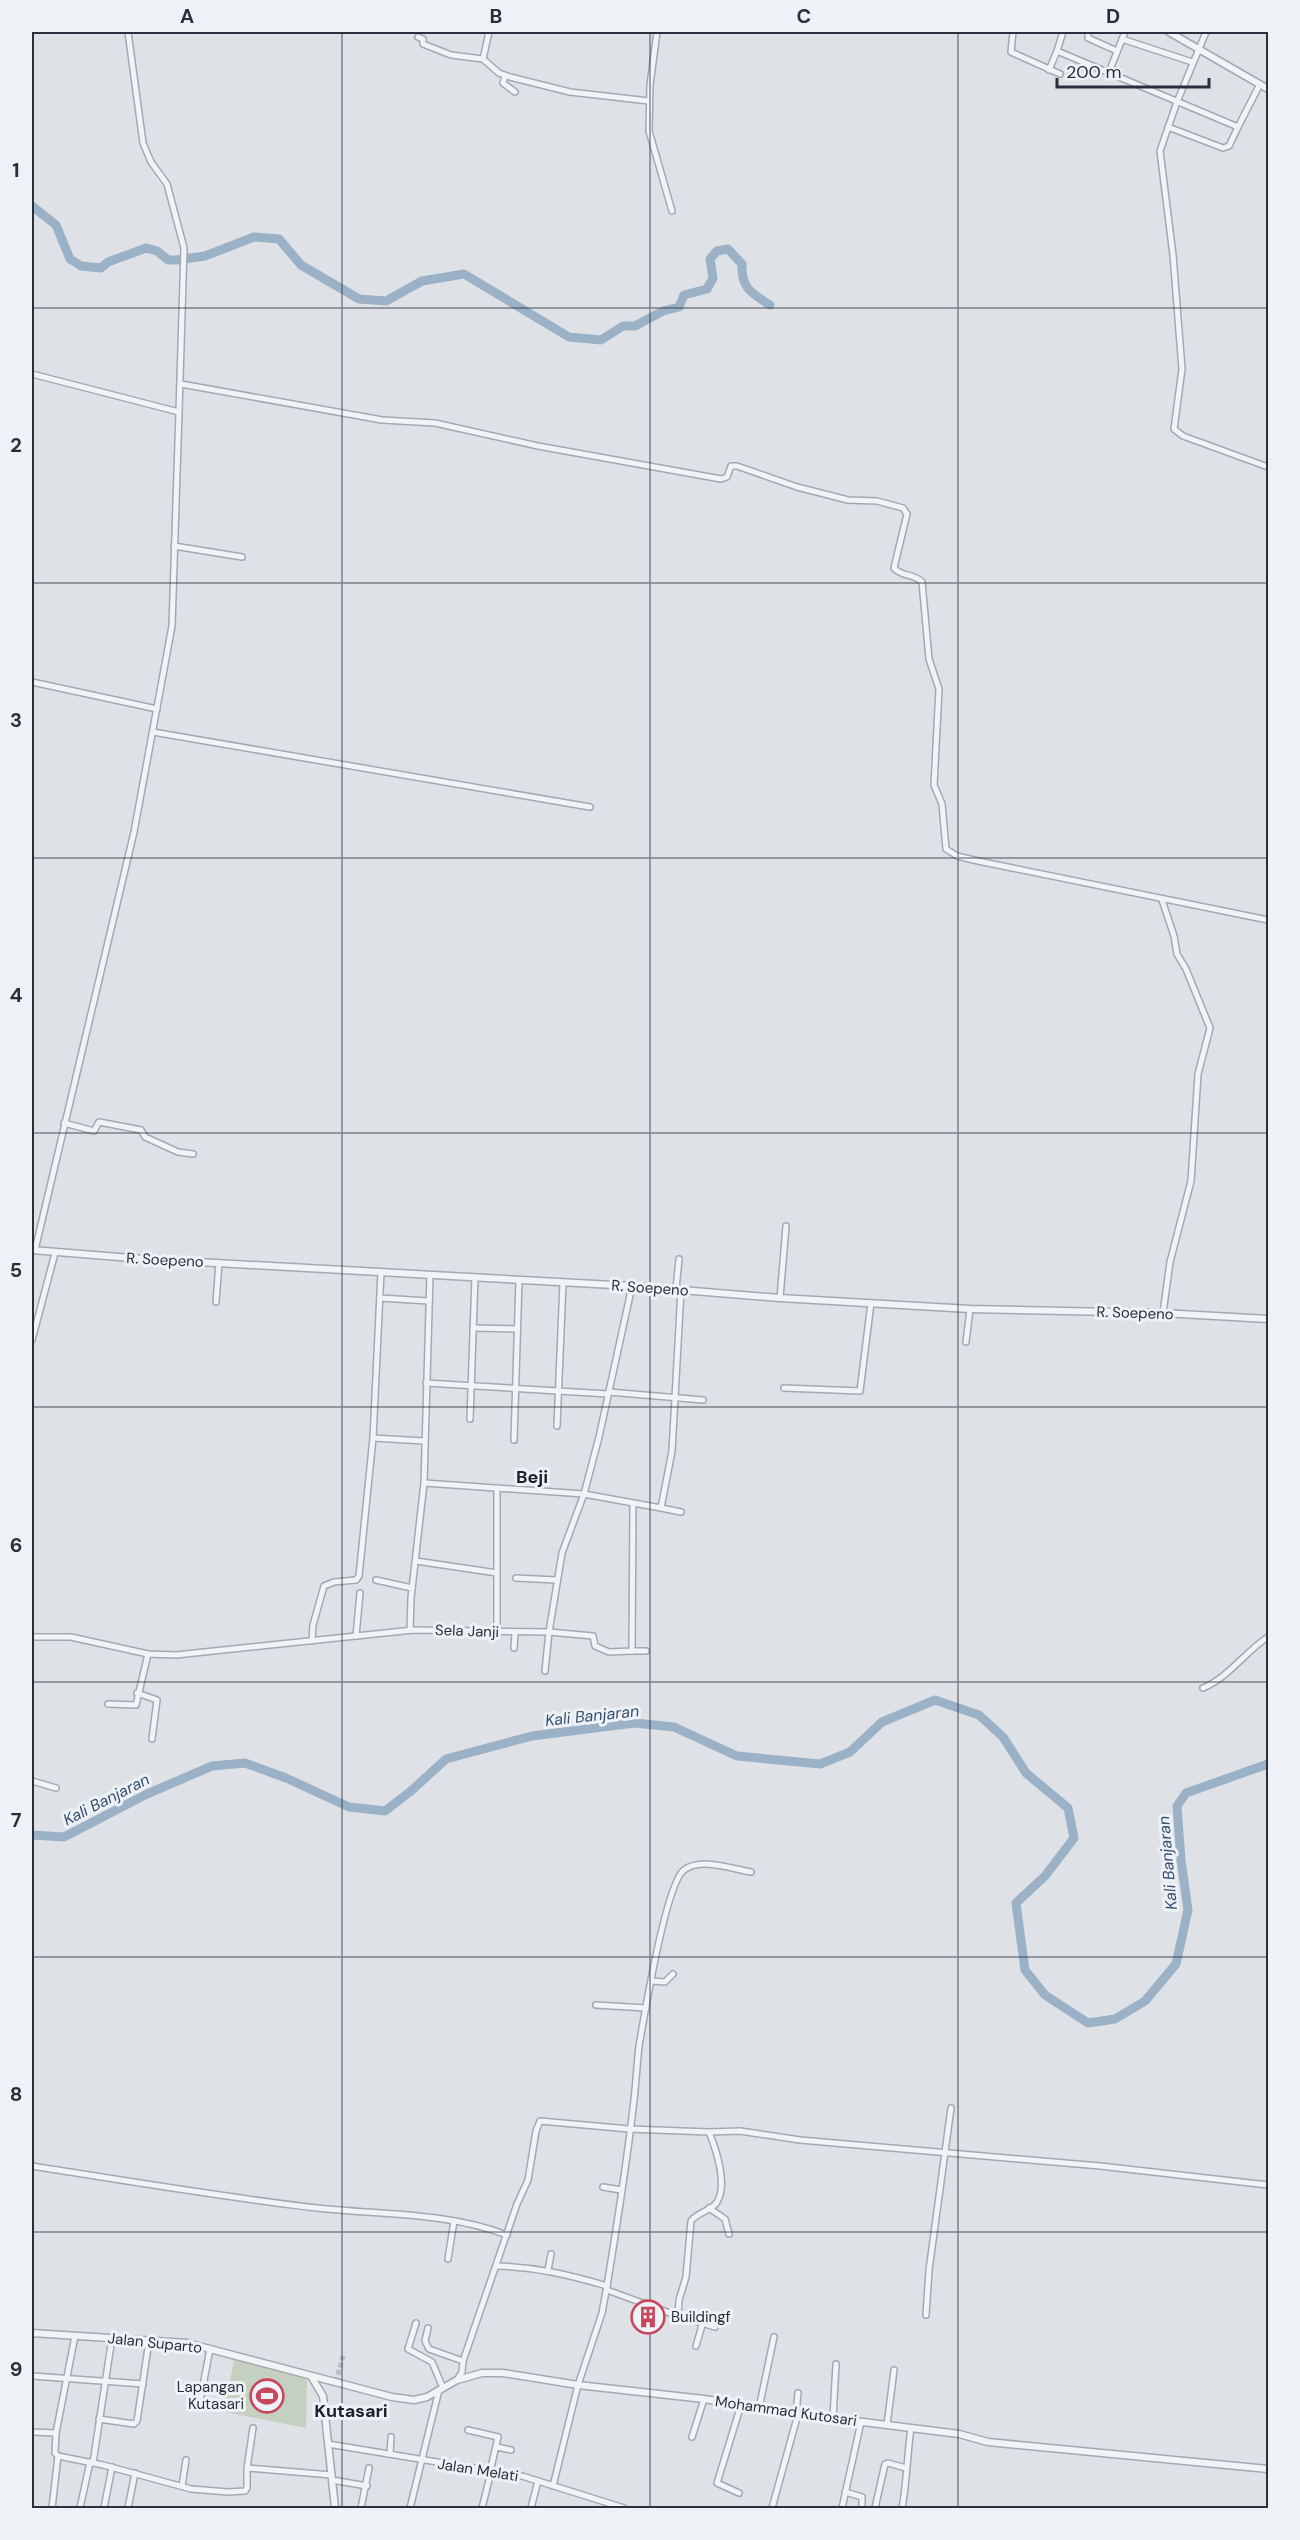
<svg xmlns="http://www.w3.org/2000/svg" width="1300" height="2540" viewBox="0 0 1300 2540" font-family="'DM Sans',sans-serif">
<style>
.pitch{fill:#c5d1c0}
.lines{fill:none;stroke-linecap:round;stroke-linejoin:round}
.river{stroke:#9ab1c6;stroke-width:9}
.minor-tunnel{stroke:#babec5;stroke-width:5;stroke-dasharray:5 2.5;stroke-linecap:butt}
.minor-casing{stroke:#a4a9b1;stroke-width:8}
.tertiary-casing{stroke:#a4a9b1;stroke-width:9}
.minor{stroke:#f1f3f6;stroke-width:5}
.tertiary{stroke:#f1f3f6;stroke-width:6}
.grid{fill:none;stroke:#28303e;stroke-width:1.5;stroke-opacity:0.55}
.labels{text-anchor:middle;stroke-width:6;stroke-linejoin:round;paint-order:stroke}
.street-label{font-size:15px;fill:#28303e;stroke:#eef1f5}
.poi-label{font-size:15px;fill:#28303e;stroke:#eef1f5;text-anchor:start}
.water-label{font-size:16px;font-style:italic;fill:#345070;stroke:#eef1f5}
.quarter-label{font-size:18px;font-weight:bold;fill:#1a222e;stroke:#eef1f5}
.neatline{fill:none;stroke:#28303e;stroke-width:2}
.grid-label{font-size:20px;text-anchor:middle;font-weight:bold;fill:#28303e}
</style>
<rect width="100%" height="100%" fill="#dee2e7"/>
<!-- pitch -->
<path class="pitch" d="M234 2358 307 2379 306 2428 225 2412Z"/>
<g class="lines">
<!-- river -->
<g class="river">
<path d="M32 206 56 225 70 259 81 266 101 268 108 262 146 248 157 251 168 260H176L205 256 254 237 279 239 301 265 359 299 386 301 422 281 464 274 569 337 601 340 623 326H635L663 311 679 307 684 295 707 289 713 278 710 259 717 251 728 249 742 264C741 288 751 293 770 305"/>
<path d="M32 1835 64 1837 147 1794 212 1766 245 1763 286 1778 349 1807 385 1811 411 1791 446 1759 532 1736 634 1723 674 1727 737 1756 820 1764 850 1752 882 1722 935 1700 979 1715 1003 1737 1026 1773 1068 1808 1074 1838 1045 1876 1016 1903 1025 1970 1045 1995 1088 2023 1115 2019 1145 2001 1176 1964 1188 1910 1181 1860 1177 1806 1186 1793 1268 1764"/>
</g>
<!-- minor-tunnel -->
<path class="minor-tunnel" d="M336 2382 344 2353"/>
<defs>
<g id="minor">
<path d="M128 32 143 143 151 162 167 184 184 248 179 411"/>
<path d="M657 32 650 85 649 131 672 211"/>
<path d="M1013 32 1011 52 1060 74"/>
<path d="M1063 32 1057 51 1238 127 1260 84"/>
<path d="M1088 32V38L1117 51"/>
<path d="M1206 32 1177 102 1160 151 1173 255 1182 369 1174 429 1183 436 1268 467"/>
<path d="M418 37 423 39V44L451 55 483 59 499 73 510 77 570 92 649 101"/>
<path d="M1122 39 1192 62"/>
<path d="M483 59 489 32"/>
<path d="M1049 70 1057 51"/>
<path d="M1109 72 1125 32"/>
<path d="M505 76 503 83 515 92"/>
<path d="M1168 127 1223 148 1229 146 1238 127"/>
<path d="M32 374 179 412 172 626 134 832 35 1250"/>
<path d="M181 384 382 420 435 423 538 446 721 479 727 477 731 466H737L797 487 848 500 877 501 903 508 907 514 894 568C901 577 914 573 922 582L929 659 939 689 934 785 942 804 946 849 957 856 978 861 1268 920"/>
<path d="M174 546 242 557"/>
<path d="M32 682 157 709"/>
<path d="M153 732 590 807"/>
<path d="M1162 900 1174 936 1177 954 1186 969 1210 1028 1198 1074 1191 1181 1170 1262 1163 1313"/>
<path d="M64 1123 94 1131 99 1122 141 1130 145 1137 178 1152 193 1154"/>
<path d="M676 1289 679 1259"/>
<path d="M380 1298 429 1301"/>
<path d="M780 1298 786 1226"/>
<path d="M216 1302 219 1263"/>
<path d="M473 1328 517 1329"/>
<path d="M32 1340 55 1253"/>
<path d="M966 1342 970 1309"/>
<path d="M426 1383 608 1394"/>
<path d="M784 1388 860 1391 871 1303"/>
<path d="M609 1392 703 1400"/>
<path d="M470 1419 475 1277"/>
<path d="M557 1426 563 1283"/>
<path d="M373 1438 424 1441"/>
<path d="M514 1440 519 1280"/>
<path d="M424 1483 584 1494 661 1508 672 1451 681 1290"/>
<path d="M661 1508 681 1512"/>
<path d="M416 1561 497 1573"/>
<path d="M516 1578 556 1580"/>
<path d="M376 1580 412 1588"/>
<path d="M410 1630 411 1598 424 1483 430 1275"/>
<path d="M497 1631V1488"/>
<path d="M356 1636 360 1593"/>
<path d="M32 1637H71L148 1654 176 1655 413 1630 549 1632 562 1553 584 1494 599 1437 632 1286"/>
<path d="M312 1641 313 1625 324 1586 334 1582 356 1580 359 1576 373 1438 381 1272"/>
<path d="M514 1648 515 1633"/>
<path d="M632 1651H646"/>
<path d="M545 1671 549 1632 593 1636 595 1646 609 1652 632 1651 633 1504"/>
<path d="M1203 1688C1228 1678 1246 1651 1268 1637"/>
<path d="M137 1693 157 1700 152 1739"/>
<path d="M108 1704 136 1705 148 1654"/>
<path d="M32 1781 56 1788"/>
<path d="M652 1981 665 1982 673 1974"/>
<path d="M596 2005 646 2008"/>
<path d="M32 2166C127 2181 222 2197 317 2208 381 2215 446 2212 507 2235"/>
<path d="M603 2187 621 2190"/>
<path d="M709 2208 725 2219 729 2234"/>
<path d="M448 2259 454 2221"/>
<path d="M497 2266C536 2267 570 2275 607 2286"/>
<path d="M548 2270 551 2254"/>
<path d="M607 2290 678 2316 715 2327"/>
<path d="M926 2315 929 2270 951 2108"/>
<path d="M678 2316 679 2300 686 2277 691 2221C697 2212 712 2211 717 2202 728 2185 716 2149 709 2132"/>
<path d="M416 2323 408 2349 432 2362 443 2388"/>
<path d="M428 2328 425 2341 429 2349 463 2361"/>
<path d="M75 2336 56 2433 55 2453 58 2456 103 2465 191 2489 228 2492 245 2491 247 2488V2468L332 2475"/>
<path d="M696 2346 703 2322"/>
<path d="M32 2376 143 2384"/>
<path d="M457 2380 462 2372 463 2361 517 2204 528 2180 536 2131 540 2121 629 2129 709 2132 740 2131 800 2140 1100 2166 1268 2185"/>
<path d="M201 2396 210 2349"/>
<path d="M759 2408 774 2337"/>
<path d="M796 2413 798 2393"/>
<path d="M833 2418 836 2364"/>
<path d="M99 2419 134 2424 137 2421 149 2341"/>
<path d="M887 2425 894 2370"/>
<path d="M468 2430 498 2437 490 2472"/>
<path d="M32 2432 56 2433"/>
<path d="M692 2437 704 2399"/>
<path d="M328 2444 522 2476 624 2508"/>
<path d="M497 2447 511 2450"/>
<path d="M390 2454 391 2437"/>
<path d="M93 2463 112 2338"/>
<path d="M247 2468 253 2428"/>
<path d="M332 2480 367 2486"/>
<path d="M182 2486 186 2460"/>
<path d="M553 2486 578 2385 602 2313 607 2286C617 2225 627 2162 634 2100 636 2082 637 2064 639 2046 644 2017 666 1883 684 1870 702 1857 732 1869 751 1872"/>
<path d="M845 2492 862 2497V2508"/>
<path d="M739 2493 717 2483 741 2405"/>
<path d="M52 2508 58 2456"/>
<path d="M80 2508 90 2462"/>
<path d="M104 2508 112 2467"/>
<path d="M128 2508 135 2473"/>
<path d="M361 2508 369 2468"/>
<path d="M410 2508 439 2390"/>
<path d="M482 2508 491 2472"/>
<path d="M531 2508 538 2481"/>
<path d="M772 2508 798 2414"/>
<path d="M842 2508 861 2422"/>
<path d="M875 2508 885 2464 888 2463 906 2468"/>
<path d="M902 2508C907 2482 907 2455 911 2428"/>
</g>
<g id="tertiary">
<path d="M1169 32 1268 89"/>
<path d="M32 1250 144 1259 632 1286 780 1298 970 1309 1163 1313 1268 1319"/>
<path d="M32 2333 187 2343 392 2397 414 2400 427 2397 457 2380 482 2373H503L578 2385 704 2399 783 2412 959 2434 988 2442 1268 2469"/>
<path d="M311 2376 323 2396 335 2508"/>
</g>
</defs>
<!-- minor casing -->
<use href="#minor" class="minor-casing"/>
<!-- tertiary casing -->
<use href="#tertiary" class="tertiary-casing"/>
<!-- minor -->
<use href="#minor" class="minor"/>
<!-- tertiary -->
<use href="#tertiary" class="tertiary"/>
</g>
<!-- grid -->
<path class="grid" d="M342 32V2508M650 32V2508M958 32V2508M32 308H1268M32 583H1268M32 858H1268M32 1133H1268M32 1407H1268M32 1682H1268M32 1957H1268M32 2232H1268"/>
<!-- icons -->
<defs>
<symbol id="building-ring" viewBox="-11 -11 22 22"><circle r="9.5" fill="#eef1f5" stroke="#c8475e" stroke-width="1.5"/><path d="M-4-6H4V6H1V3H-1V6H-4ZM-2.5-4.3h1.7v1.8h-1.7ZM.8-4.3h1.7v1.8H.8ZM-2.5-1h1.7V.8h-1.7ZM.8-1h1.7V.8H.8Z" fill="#c8475e"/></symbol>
<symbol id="stadium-ring" viewBox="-11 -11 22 22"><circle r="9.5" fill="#eef1f5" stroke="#c8475e" stroke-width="1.5"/><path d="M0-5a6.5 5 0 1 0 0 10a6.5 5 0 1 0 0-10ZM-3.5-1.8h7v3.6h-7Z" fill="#c8475e"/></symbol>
</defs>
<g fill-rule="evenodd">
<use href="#building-ring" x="629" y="2298" width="38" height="38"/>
<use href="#stadium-ring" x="248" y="2377" width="38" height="38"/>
</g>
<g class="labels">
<!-- street labels -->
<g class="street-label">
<text transform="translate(165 1260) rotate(3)" y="5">R. Soepeno</text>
<text transform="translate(650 1288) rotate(4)" y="5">R. Soepeno</text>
<text transform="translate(1135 1313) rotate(2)" y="5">R. Soepeno</text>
<text transform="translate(467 1631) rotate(2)" y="5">Sela Janji</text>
<text transform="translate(155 2343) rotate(6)" y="5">Jalan Suparto</text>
<text transform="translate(786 2411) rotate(8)" y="5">Mohammad Kutosari</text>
<text transform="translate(478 2470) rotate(9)" y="5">Jalan Melati</text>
</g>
<!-- poi labels -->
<g class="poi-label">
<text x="671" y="2322">Buildingf</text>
<text x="244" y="2392" text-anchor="end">Lapangan<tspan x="244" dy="17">Kutasari</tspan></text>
</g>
<!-- water labels -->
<g class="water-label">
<text transform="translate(592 1715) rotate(-6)" y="6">Kali Banjaran</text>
<text transform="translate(106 1799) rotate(-27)" y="6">Kali Banjaran</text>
<text transform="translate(1167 1863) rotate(-95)" y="6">Kali Banjaran</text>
</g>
<!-- quarter labels -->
<g class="quarter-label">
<text x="532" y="1483">Beji</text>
<text x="351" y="2417">Kutasari</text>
</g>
</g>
<!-- border -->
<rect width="1300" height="2540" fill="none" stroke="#eef1f5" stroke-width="66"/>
<!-- scale -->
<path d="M1057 78v9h152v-9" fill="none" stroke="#28303e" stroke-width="3"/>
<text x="1066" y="78" font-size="18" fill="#28303e" stroke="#eef1f5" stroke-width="4.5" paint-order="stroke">200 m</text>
<rect x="33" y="33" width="1234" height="2474" class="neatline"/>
<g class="grid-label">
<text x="187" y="23">A</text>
<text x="496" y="23">B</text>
<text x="804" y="23">C</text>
<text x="1113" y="23">D</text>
<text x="16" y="177">1</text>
<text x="16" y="452">2</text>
<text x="16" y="727">3</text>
<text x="16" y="1002">4</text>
<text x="16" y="1277">5</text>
<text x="16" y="1552">6</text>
<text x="16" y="1827">7</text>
<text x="16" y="2101">8</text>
<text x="16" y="2376">9</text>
</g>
</svg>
